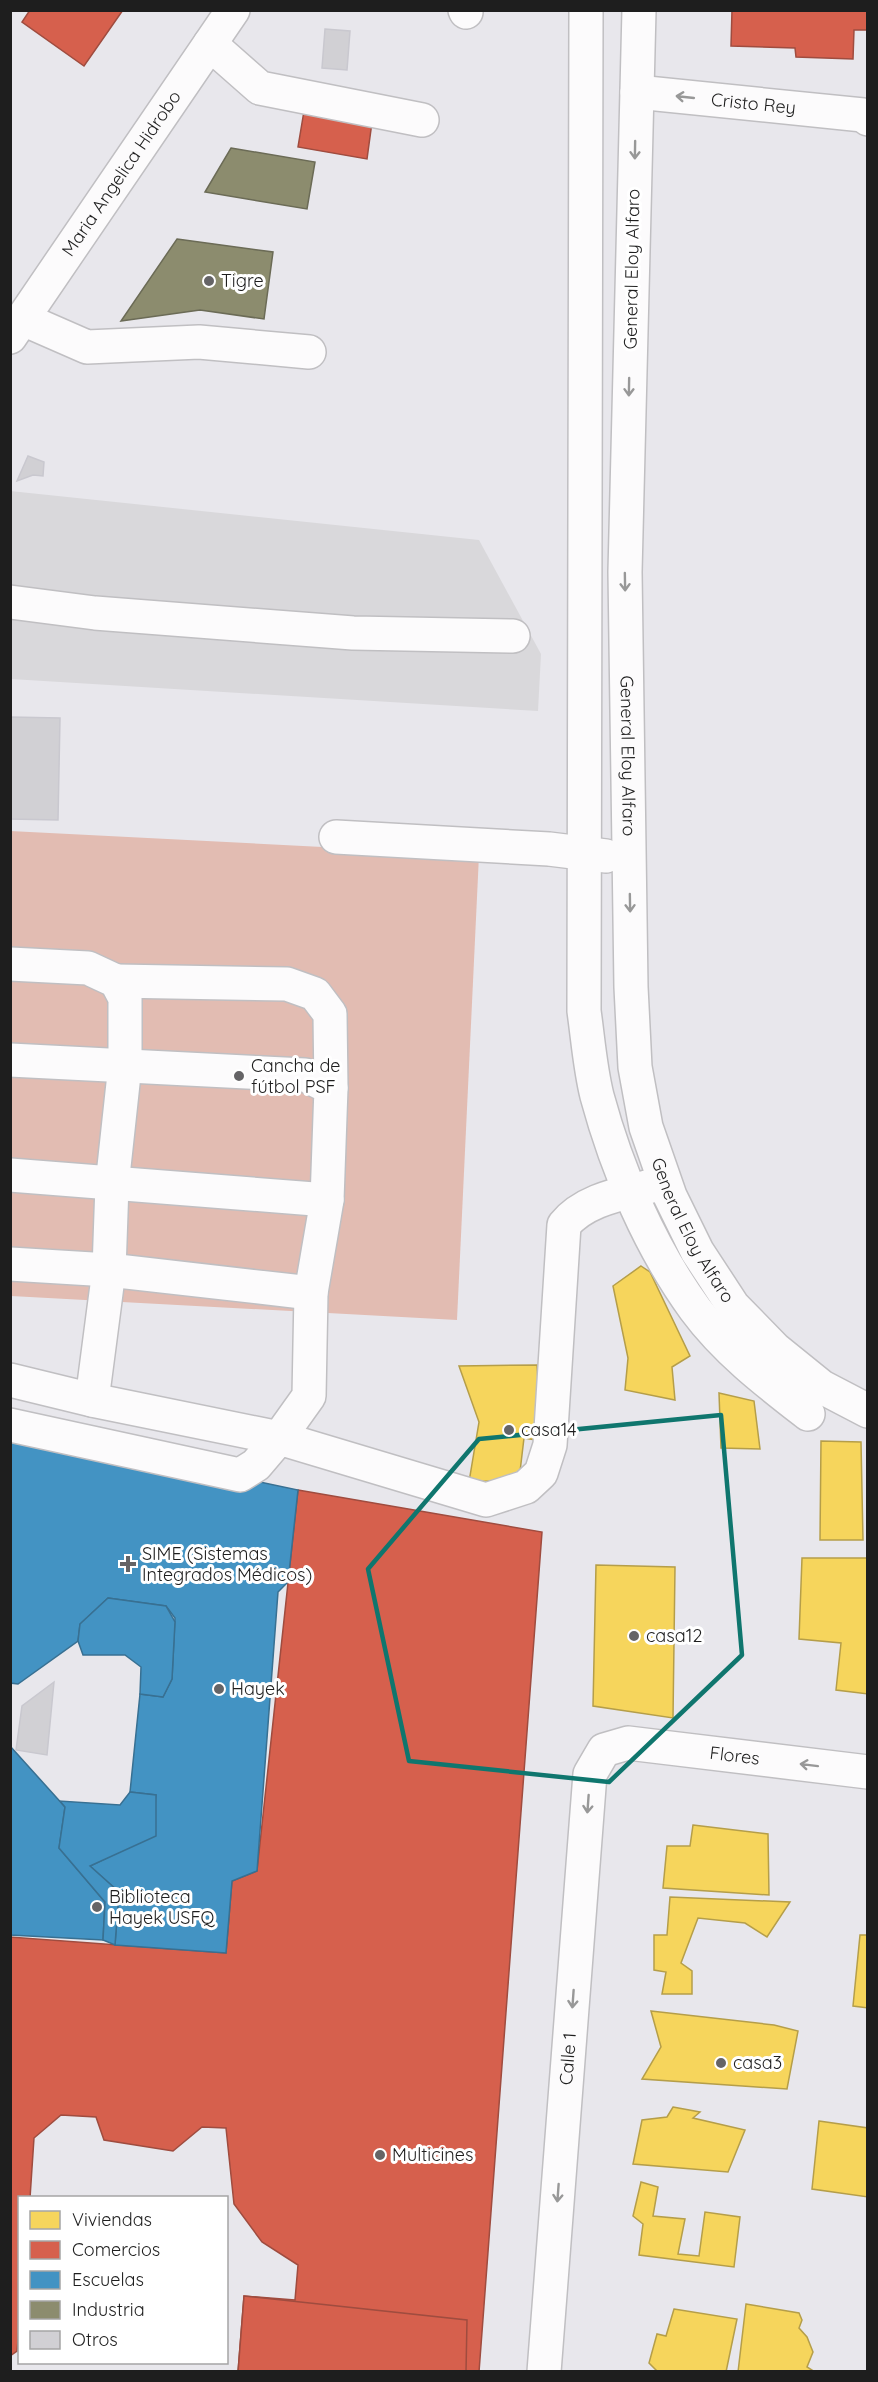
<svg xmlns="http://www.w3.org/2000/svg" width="878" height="2382" viewBox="0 0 878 2382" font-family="Quicksand,sans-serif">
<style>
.residential{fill:#d9d8db}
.pitch{fill:#e2bcb2}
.homes{fill:#f6d55c;stroke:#b59e49;stroke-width:1.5}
.shops{fill:#d6604d;stroke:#9f4c3f;stroke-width:1.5}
.schools{fill:#4393c3;stroke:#387092;stroke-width:1.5}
.industry{fill:#8c8c6e;stroke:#6b6b56;stroke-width:1.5}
.building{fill:#d1d0d4;stroke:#c9c8cf;stroke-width:1.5}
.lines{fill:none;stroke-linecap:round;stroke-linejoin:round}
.minor-casing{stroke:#c0bfc2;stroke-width:36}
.minor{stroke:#fcfbfc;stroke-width:33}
.oneway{stroke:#989898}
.marked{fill:none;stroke:#0f766e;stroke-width:4.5;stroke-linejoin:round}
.poi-dot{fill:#656466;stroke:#fff;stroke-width:2}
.labels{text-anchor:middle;stroke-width:6;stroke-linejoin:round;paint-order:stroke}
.street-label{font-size:18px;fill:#1e1e1e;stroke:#fff}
.poi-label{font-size:18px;fill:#1e1e1e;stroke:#fff;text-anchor:start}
</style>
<rect width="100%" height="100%" fill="#e8e7ec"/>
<!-- residential -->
<path class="residential" d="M10 491 479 540 541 654 538 711 11 679Z"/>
<!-- pitch -->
<path class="pitch" d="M10 831 479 855 457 1320 11 1296Z"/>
<!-- homes -->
<g class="homes">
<path d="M641 1266 650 1272 690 1356 672 1367 675 1400 625 1390 628 1358 613 1286Z"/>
<path d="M537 1365 542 1441 524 1438 519 1480 469 1482 479 1422 459 1366Z"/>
<path d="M719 1393 754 1401 760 1449 721 1448Z"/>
<path d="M821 1441 861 1442 863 1540H820Z"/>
<path d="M802 1558H868V1694L836 1690 841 1643 799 1639Z"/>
<path d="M596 1565 675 1567 673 1718 593 1706Z"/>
<path d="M693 1825 768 1834 769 1895 663 1888 667 1846H690Z"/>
<path d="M670 1897 790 1902 767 1937 745 1923 698 1918 681 1963 692 1971V1994H662L666 1972 654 1970V1935H667Z"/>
<path d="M860 1935H868V2008L853 2006Z"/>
<path d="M651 2011 774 2025 798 2031 787 2089 642 2079 661 2047Z"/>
<path d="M673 2107 700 2112 693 2118 745 2130 728 2172 633 2164 642 2120 667 2117Z"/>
<path d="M819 2121 868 2128V2197L812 2189Z"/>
<path d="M641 2182 658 2187 653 2216 685 2219 678 2254 699 2256 705 2212 740 2217 734 2267 639 2255 643 2224 633 2216Z"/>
<path d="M746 2304 799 2313 802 2320 799 2328 807 2337 813 2352 807 2367 815 2372H738Z"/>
<path d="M674 2309 737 2319 726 2372H658L649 2363 657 2334 666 2336Z"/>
</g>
<!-- shops -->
<g class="shops">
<path d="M30 10H123L84 66 22 22Z"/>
<path d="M732 10H868V30H854L853 59 796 57 795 48 731 46Z"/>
<path d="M304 111 372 122 367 159 298 147Z"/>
<path d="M298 1490 542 1532 479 2372H238L244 2296 295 2300 298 2265 262 2242 234 2204 226 2128 202 2127 173 2151 104 2140 96 2117 61 2115 34 2138 30 2198H20V2320L17 2351 10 2356V1937L226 1953 232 1881 257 1871Z"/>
<path d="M244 2296 467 2320 466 2372H238Z"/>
</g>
<!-- schools -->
<g class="schools">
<path d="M10 1429 298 1490 288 1582 278 1592 257 1871 232 1881 226 1953 115 1945 119 1892 90 1866 152 1836 156 1795 130 1792 140 1694 163 1697 172 1679 175 1618 166 1606 108 1598 80 1624 78 1641 18 1684 10 1683Z"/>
<path d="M108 1598 166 1606 175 1622 172 1679 163 1697 140 1694 141 1667 125 1655H83L78 1641 80 1624Z"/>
<path d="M10 1746 65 1807 59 1848 105 1902 103 1940 10 1935Z"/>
<path d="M130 1792 156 1795V1836L90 1866 119 1892 115 1945 103 1940 105 1902 59 1848 65 1807 60 1801 120 1805Z"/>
</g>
<!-- industry -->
<g class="industry">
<path d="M231 148 315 162 307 209 205 192Z"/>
<path d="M177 239 273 252 264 319 200 310 121 321Z"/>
</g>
<!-- building -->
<g class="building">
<path d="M325 29 350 31 347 70 322 68Z"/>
<path d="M28 456 44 462 43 476 33 475 17 481Z"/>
<path d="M10 717 60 718 58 820 10 819Z"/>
<path d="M54 1682 47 1755 16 1750 22 1706Z"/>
</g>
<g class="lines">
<defs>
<g id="minor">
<path d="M465 10 466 12"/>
<path d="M586 10 584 1011C588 1039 590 1068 597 1096 617 1170 650 1247 695 1309 726 1351 768 1383 808 1414"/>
<path id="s1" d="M639 10 625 572 631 987 635 1067 646 1127 670 1196 697 1251 733 1306 775 1349 822 1387 868 1411"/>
<path d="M210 44 260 88 422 120"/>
<path id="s2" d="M637 92 863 115 868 119"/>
<path d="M23 319 87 347 199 342 309 352"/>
<path id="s3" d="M10 337 233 10"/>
<path d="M10 602 95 613 353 633 513 636"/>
<path d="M336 837 549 849 606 856"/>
<path d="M10 964 88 968 116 981 125 998V1065L112 1185 109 1270 92 1400"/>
<path d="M116 981 287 984 315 994 330 1014 331 1088"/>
<path d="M10 1060 305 1075 331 1088 327 1200 311 1293 309 1396 279 1438 92 1400 10 1380"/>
<path d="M10 1175 327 1200"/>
<path d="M10 1264 109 1270 311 1293"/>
<path d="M10 1425 240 1475 256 1465 279 1438 486 1500 526 1487 541 1473 550 1445 564 1225C584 1200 621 1194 651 1186"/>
<path id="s4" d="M544 2372 590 1774 604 1750 628 1743 868 1772"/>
</g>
</defs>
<!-- minor casing -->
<use href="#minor" class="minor-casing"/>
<!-- minor -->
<use href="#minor" class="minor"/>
</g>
<!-- one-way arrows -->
<defs><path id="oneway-shaft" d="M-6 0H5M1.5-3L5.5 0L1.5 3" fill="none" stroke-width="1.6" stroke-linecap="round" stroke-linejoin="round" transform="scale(1.5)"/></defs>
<g class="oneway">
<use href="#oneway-shaft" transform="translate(685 97) rotate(-174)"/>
<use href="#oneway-shaft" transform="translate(635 150) rotate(91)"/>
<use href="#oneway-shaft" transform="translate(629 387) rotate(91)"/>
<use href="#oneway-shaft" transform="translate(625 582) rotate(89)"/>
<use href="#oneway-shaft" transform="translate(630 903) rotate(89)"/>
<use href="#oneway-shaft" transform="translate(809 1765) rotate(-173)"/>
<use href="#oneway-shaft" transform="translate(588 1804) rotate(94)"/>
<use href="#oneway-shaft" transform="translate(573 1999) rotate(94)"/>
<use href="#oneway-shaft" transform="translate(558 2193) rotate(94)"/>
</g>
<!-- marked area -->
<path class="marked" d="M721 1415 742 1655 609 1782 409 1761 368 1569 479 1439Z"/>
<!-- markers -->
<g class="poi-dot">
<circle cx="209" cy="281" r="6"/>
<circle cx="239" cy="1076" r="6"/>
<circle cx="509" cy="1430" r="6"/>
<path d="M125 1555h6v6h6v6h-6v6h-6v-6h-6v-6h6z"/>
<circle cx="634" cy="1636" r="6"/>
<circle cx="219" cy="1689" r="6"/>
<circle cx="97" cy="1907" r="6"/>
<circle cx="721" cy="2063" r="6"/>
<circle cx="380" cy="2155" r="6"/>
</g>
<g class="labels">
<!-- street labels -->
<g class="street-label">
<text dy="6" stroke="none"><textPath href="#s2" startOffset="117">Cristo Rey</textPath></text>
<text dy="6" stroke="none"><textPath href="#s3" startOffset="198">Maria Angelica Hidrobo</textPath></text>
<text transform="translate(632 269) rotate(-89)" y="6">General Eloy Alfaro</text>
<text dy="6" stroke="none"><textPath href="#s1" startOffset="746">General Eloy Alfaro</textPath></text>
<text dy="6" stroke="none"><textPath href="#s1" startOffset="1232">General Eloy Alfaro</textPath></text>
<text dy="6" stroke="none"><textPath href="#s4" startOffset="760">Flores</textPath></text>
<text dy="6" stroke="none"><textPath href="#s4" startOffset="314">Calle 1</textPath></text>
</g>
<!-- poi labels -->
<g class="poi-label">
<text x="221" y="287">Tigre</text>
<text x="251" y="1072">Cancha de<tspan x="251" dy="21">fútbol PSF</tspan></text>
<text x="521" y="1436">casa14</text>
<text x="142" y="1560">SIME (Sistemas<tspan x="142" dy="21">Integrados Médicos)</tspan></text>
<text x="646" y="1642">casa12</text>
<text x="231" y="1695">Hayek</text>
<text x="109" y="1903">Biblioteca<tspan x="109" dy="21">Hayek USFQ</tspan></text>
<text x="733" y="2069">casa3</text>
<text x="392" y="2161">Multicines</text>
</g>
</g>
<!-- border -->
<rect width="878" height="2382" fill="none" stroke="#1e1e1e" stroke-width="24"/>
<!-- legend -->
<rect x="18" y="2196" width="210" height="168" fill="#ffffff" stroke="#a5a5a5" stroke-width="1.5"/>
<rect x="30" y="2211" width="30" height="18" fill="#f6d55c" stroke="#a5a5a5" stroke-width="1.5"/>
<text x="72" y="2226" font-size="18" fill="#1e1e1e">Viviendas</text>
<rect x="30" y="2241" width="30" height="18" fill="#d6604d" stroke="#a5a5a5" stroke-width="1.5"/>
<text x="72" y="2256" font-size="18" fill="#1e1e1e">Comercios</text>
<rect x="30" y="2271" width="30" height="18" fill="#4393c3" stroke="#a5a5a5" stroke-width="1.5"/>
<text x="72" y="2286" font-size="18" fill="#1e1e1e">Escuelas</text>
<rect x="30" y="2301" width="30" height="18" fill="#8c8c6e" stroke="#a5a5a5" stroke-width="1.5"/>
<text x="72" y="2316" font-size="18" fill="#1e1e1e">Industria</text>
<rect x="30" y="2331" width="30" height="18" fill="#d1d0d4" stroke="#a5a5a5" stroke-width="1.5"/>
<text x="72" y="2346" font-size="18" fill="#1e1e1e">Otros</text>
</svg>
